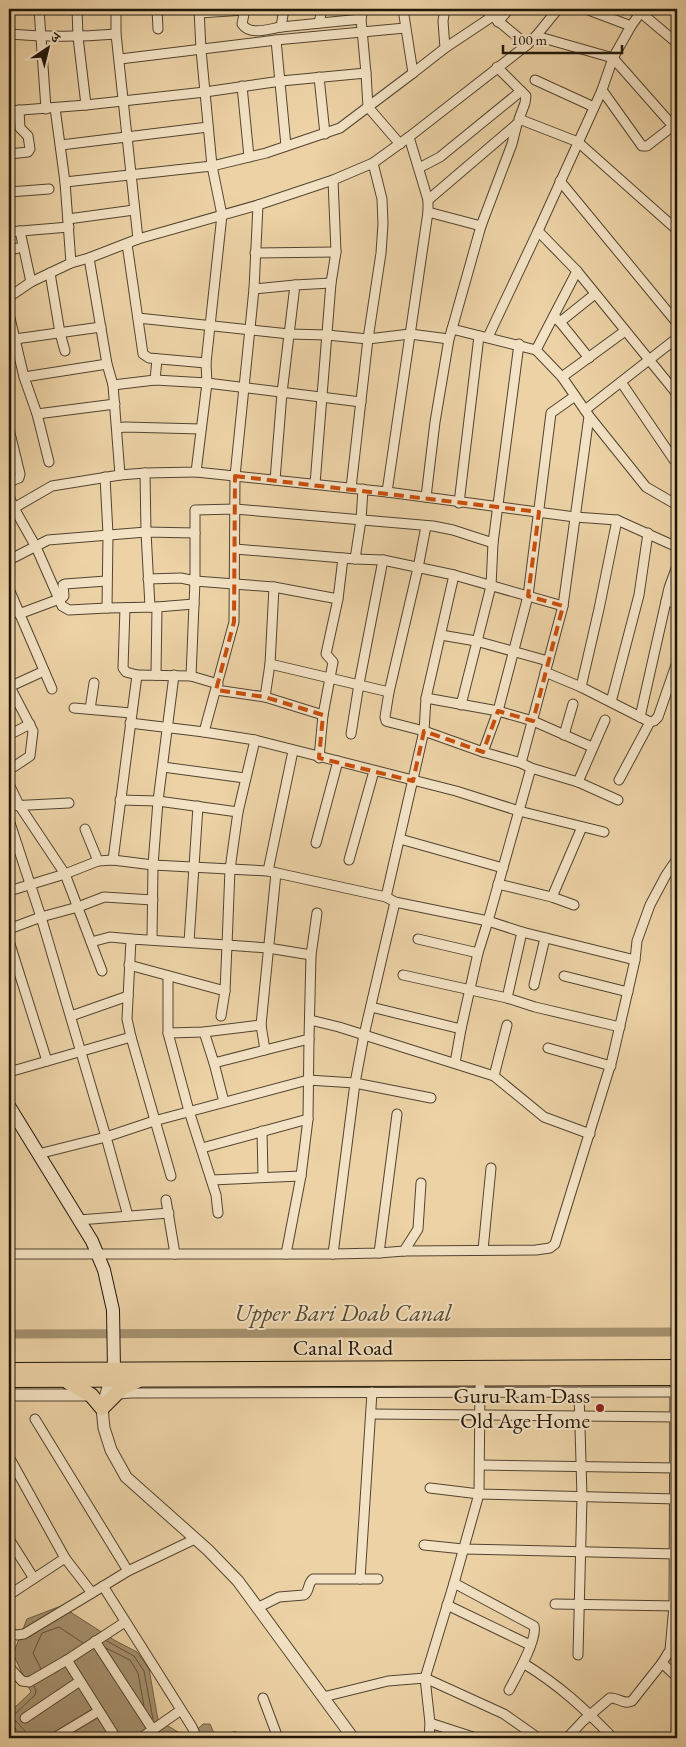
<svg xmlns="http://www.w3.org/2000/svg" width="686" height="1747" viewBox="0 0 686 1747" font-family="'EB Garamond','Noto Serif Devanagari',serif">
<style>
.water{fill:#a69270;stroke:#706047}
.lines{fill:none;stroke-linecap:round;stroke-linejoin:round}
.shore{stroke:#62543c;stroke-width:1}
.canal{stroke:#a69270;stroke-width:9}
.minor-casing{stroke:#524430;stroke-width:11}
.tertiary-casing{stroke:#524430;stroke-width:13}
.secondary-casing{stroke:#1f1509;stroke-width:14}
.primary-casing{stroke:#1f1509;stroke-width:16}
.minor{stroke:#f3e2c4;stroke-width:9}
.tertiary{stroke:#f3e2c4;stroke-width:11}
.secondary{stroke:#f3e2c4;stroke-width:12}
.primary{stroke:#ecd2a5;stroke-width:14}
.marked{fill:none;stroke:#ca4f0c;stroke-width:4;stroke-dasharray:10 6;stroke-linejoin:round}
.poi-dot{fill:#8f2418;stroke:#f3e2c4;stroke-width:2}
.labels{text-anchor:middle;stroke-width:4;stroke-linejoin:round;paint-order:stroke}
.street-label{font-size:22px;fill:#1f1509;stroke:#f3e2c4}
.poi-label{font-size:22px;fill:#1f1509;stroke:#f3e2c4;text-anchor:end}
.water-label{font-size:24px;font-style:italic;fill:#554732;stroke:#f3e2c4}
</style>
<rect width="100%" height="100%" fill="#ecd2a5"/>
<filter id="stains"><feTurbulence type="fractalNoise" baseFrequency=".004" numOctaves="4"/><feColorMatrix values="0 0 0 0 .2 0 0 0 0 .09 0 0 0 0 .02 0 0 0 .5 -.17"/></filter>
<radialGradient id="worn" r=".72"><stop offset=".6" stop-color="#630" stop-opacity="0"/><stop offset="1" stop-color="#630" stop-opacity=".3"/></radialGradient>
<!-- water -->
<path class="water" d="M61 1606 114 1640 137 1652 149 1669 158 1720 188 1738 203 1724H210L216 1738H24L9 1722V1713L31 1692 13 1654 27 1619Z"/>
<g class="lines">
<!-- shore -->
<g class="shore">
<path d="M107 1641 134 1656 144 1671 153 1719"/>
<path d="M106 1648 130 1660 138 1673 144 1706"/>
<path d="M41 1669 33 1653 42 1633 59 1627 83 1643"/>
<path d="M28 1738 27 1733 12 1717 35 1695 36 1691 34 1686"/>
</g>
<!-- canal -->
<path class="canal" d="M9 1334 677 1332"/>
<defs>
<g id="minor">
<path d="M39 9 46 109"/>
<path d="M77 9 78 37 86 105"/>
<path d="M116 9V34L138 239"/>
<path d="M157 9 158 29"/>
<path d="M245 9 242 24C250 36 268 29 281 27L284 9"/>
<path d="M363 9 361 19 366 73"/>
<path d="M445 9 443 21 445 48"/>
<path d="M484 9 527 45"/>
<path d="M586 9 631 26 643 9"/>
<path d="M640 12 677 43"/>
<path d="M199 13 245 10"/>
<path d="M498 22 509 9"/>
<path d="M319 23 322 9"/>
<path d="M281 27 361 19"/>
<path d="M9 34C45 37 80 37 116 34"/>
<path d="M536 36 613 58 673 126 677 122"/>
<path d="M276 40 286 146"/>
<path d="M120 59 276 40 405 28"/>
<path d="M497 67 526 96 525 103 519 119 578 142 677 230"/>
<path d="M413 73 445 48 493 16"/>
<path d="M319 77 325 134"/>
<path d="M535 80 594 107"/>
<path d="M242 86 249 157"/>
<path d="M602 90 642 146H647L673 126 677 131"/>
<path d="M55 108 65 182 71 263"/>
<path d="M9 111 86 105 205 92 281 81 366 73 368 107 400 144"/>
<path d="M61 145 208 127"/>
<path d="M9 154 28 152 30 149 28 136 20 128 19 110"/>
<path d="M419 168 440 157 521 91"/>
<path d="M560 181 677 323"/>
<path d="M65 182 212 166 266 153 340 128 413 73 403 9"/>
<path d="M9 192 49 189"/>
<path d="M428 200 517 124"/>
<path d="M428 212 481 226"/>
<path d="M68 219 134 210"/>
<path d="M20 231 31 282"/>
<path d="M9 232 69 227"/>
<path d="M127 244 143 354 149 358 206 363"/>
<path d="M9 250 23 247"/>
<path d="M255 253 336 252"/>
<path d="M577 271 677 394"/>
<path d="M50 273 60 333 65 351"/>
<path d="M254 289 295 285"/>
<path d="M9 297 31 282 71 263 89 258 138 239 258 205 333 180 373 163 409 137 527 45 536 36 558 9"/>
<path d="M9 314 24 377 37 414 49 462"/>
<path d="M554 316 560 322 595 294"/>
<path d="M138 318 289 334 327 335 368 339 410 334 449 339"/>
<path d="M560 322 589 358"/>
<path d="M452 329 481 226 512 144 517 124"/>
<path d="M488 337 538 231"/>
<path d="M15 339 101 327"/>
<path d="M24 377 107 364"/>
<path d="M562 377 625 331"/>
<path d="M155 380 157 359"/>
<path d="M621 382 674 460 677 462"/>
<path d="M113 385 155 380 207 383 361 402"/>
<path d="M585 410 677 338"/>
<path d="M37 414 115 404"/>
<path d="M589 416 646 487 677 505"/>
<path d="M117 428 125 427 201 429"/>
<path d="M9 429 20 474 19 478 9 482"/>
<path d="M196 472 387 492 428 212V200L409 137"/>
<path d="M145 473 196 472 207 383 206 363 222 215 212 166 201 50 199 9"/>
<path d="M105 477 108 534 107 608 157 607 156 675"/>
<path d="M275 480 282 393 295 285 331 283"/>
<path d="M315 484 331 283 336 252 333 180"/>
<path d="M351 488 368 339 381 253 383 224 382 199 373 163"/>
<path d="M387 492 575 517 617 520 677 547"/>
<path d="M9 496 14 508"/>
<path d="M426 497 435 422 449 339 452 329 536 350"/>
<path d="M459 503 479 336"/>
<path d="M235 549 343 558"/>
<path d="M355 559 383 560 454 575 426 698 424 731 389 722 386 721 385 717 389 692 418 568 426 526"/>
<path d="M9 560 48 540 146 532 145 473 120 475 113 385 107 364 89 258"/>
<path d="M454 575 563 606"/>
<path d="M148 579 181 578 195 581V510L235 509 433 526 453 530 493 543"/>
<path d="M9 589 52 689"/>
<path d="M666 601 677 603"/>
<path d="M150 607 146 532 195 533"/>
<path d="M157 607 194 604"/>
<path d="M107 608 69 610 62 606 36 547 14 508 52 486 120 475"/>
<path d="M125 608 123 668 126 672 137 675"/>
<path d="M19 614 62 598 64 596 63 585 65 584 106 581"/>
<path d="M441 635 476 641 548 661"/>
<path d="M270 664 389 692"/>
<path d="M545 672 581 687 599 609 617 520"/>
<path d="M191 676 195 581 274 587 338 599 343 558 355 559 361 520 363 489"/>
<path d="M9 685 33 731 30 756 9 770"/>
<path d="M9 687 44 671"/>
<path d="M581 687 650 722 654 721 658 717 677 662"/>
<path d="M216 690 265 697 270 664 274 587"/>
<path d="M265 697 323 715"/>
<path d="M426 698 498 711 533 721 592 747"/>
<path d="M611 702 639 595 648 533"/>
<path d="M461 705 491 586 493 543 519 344"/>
<path d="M74 708 131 713"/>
<path d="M90 709 94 683"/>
<path d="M640 717 669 588 677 566"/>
<path d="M130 723 204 732"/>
<path d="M351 734 359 684 383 560"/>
<path d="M9 735 30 724"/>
<path d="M564 735 573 704"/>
<path d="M255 740 456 791 519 811 604 832"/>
<path d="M483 752 498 711 528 596 551 413 575 396"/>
<path d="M319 758 323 715 333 662 326 654 338 599"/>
<path d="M163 767 245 778"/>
<path d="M531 768 578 782 618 800"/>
<path d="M619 780 650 722"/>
<path d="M578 782 605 720"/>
<path d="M9 784 19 805 65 874 98 861 113 860 153 865 268 871 386 897 395 902 488 921 531 768 521 763 563 606 589 416 562 377 536 350 577 271 538 231 602 90 613 58 631 26"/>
<path d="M120 800 158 801 174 675"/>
<path d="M9 806 69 803"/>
<path d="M9 820 41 917 106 1137 38 1154"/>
<path d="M85 829 98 861"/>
<path d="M400 839 503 868"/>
<path d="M316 843 338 761"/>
<path d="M113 860 137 675 191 676 218 684"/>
<path d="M349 860 374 771"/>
<path d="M268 871 293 751"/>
<path d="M276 873 261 1025 265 1050 309 1039 311 955"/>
<path d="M498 884 552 897 574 905"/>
<path d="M9 891 65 874 102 971"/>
<path d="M386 897 424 731 483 752 521 763"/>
<path d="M552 897 582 827"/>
<path d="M9 929 41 917 78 907 104 897 153 900"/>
<path d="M522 932 635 960"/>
<path d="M152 939 153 865 158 801 238 812"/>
<path d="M418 939 478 953"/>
<path d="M9 941 47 1061"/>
<path d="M91 942 110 937 131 939"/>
<path d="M189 942 198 806"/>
<path d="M129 965 225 991 227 945 268 948 311 955 317 913"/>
<path d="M403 975 507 998"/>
<path d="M168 976V1033L189 1111 216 1195 218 1213"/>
<path d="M564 976 628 992"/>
<path d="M534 985 545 938"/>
<path d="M371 1007 461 1029 478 953 488 921 522 932 507 998 535 1007 620 1027"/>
<path d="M71 1016 128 996"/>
<path d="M221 1016 225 991"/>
<path d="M310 1020 339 1027 494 1076 544 1117 590 1134"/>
<path d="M204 1032 214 1063 265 1050"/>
<path d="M168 1033 204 1032 261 1025"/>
<path d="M131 1037 171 1176"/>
<path d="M548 1048 611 1066"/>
<path d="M214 1063 224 1102"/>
<path d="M455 1063 461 1029"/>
<path d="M9 1072 131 1037 127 1019 131 939 227 945 230 869 238 812 255 740 204 732 234 622 235 476 254 289 258 205"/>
<path d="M494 1076 507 1025"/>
<path d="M262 1131 263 1177"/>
<path d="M202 1148 308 1119"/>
<path d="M212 1180 301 1176 308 1119 309 1039"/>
<path d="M166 1200 175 1254"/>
<path d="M128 1216 106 1137 154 1121 308 1080 355 1083 431 1098"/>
<path d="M79 1220 169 1213"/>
<path d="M483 1250 491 1168"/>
<path d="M404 1251 418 1229 421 1183"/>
<path d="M379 1253 404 1251 536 1250 550 1248 555 1244 612 1060 635 960 637 941 650 905 666 875 677 859"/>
<path d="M9 1254H286L301 1176"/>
<path d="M286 1254H333L355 1083 364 1035 395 902"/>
<path d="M333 1254 379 1253 397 1114"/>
<path d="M675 1378 674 1606 670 1650 662 1663 677 1677"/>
<path d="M118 1394 131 1393 677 1392"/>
<path d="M371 1414 677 1417"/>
<path d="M35 1419 128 1571"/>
<path d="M9 1457 65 1558"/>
<path d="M481 1465 677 1468"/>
<path d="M430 1488 479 1494 677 1499"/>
<path d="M9 1539 33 1577"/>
<path d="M424 1545 463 1549 677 1554"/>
<path d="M360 1579 372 1392"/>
<path d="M454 1583 534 1626C538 1638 516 1677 509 1690"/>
<path d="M103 1586 192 1727 197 1738"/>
<path d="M9 1595 65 1558 92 1593 128 1571 195 1539"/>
<path d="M555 1604 677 1606"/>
<path d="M447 1605 530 1645"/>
<path d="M257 1608 279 1597 304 1595C310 1591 307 1584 313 1579H378"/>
<path d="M9 1633 17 1635 24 1634 92 1593"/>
<path d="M95 1641 153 1730"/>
<path d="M578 1655 582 1497 579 1392"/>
<path d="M67 1660 116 1738"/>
<path d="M523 1663C559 1685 584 1708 613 1738"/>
<path d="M9 1667 22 1681 29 1682 67 1660 125 1622"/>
<path d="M323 1697 388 1681 425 1678 504 1714 538 1738"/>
<path d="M263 1698 278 1738"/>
<path d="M25 1718 80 1681"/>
<path d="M430 1723 476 1738"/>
<path d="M9 1733 11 1731"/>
<path d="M54 1738 99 1711"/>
<path d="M141 1738 181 1710"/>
<path d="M229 1738 235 1737 239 1738"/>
<path d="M429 1738 430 1723 425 1678 454 1583 479 1494 480 1387"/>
<path d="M567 1738 583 1721 610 1698C618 1697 623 1705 632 1701L662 1663"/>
</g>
<g id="tertiary">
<path d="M112 1373 102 1408 104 1428 111 1450 126 1477 208 1550 238 1581 353 1738"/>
<path d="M9 1395H91"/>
</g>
<path id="secondary" d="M9 1106 92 1241 104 1270 113 1310 114 1370"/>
<g id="primary">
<path d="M9 1370 677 1367"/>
<path d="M9 1380 677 1378"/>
<path d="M68 1382 91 1395 102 1408 122 1388 137 1381"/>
</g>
</defs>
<!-- minor casing -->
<use href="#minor" class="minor-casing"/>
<!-- tertiary casing -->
<use href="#tertiary" class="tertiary-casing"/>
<!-- secondary casing -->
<use href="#secondary" class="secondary-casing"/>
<!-- primary casing -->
<use href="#primary" class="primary-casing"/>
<!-- minor -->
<use href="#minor" class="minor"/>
<!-- tertiary -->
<use href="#tertiary" class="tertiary"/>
<!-- secondary -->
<use href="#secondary" class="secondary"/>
<!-- primary -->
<use href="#primary" class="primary"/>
</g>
<!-- marked area -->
<path class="marked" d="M235 476 539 512 528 596 563 606 533 721 498 711 483 752 424 731 413 781 319 758 323 715 265 697 216 690 234 622Z"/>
<!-- markers -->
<circle class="poi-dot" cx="600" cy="1408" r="5"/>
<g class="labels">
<!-- street labels -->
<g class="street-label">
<text x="343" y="1355">Canal Road</text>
</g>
<!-- poi labels -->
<g class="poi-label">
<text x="590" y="1403">Guru Ram Dass<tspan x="590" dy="25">Old Age Home</tspan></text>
</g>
<!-- water labels -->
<g class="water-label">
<text x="343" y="1321">Upper Bari Doab Canal</text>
</g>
</g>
<!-- margin -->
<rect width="686" height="1747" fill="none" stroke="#ecd2a5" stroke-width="30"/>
<rect x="10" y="10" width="666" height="1727" fill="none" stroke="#1f1509" stroke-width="2.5"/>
<rect x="15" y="15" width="656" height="1717" fill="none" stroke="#1f1509"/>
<!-- north arrow -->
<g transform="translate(48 48) rotate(35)" stroke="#f3e2c4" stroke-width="4" paint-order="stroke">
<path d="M0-4L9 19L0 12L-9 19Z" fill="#1f1509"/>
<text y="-8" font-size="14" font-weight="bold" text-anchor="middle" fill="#1f1509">उ</text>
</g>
<!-- scale -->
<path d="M503 45v8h119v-8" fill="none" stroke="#1f1509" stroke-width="2.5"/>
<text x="511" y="45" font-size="15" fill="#1f1509" stroke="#f3e2c4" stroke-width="4" paint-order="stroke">100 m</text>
<rect width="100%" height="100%" filter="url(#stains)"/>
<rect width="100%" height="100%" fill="url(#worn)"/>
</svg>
